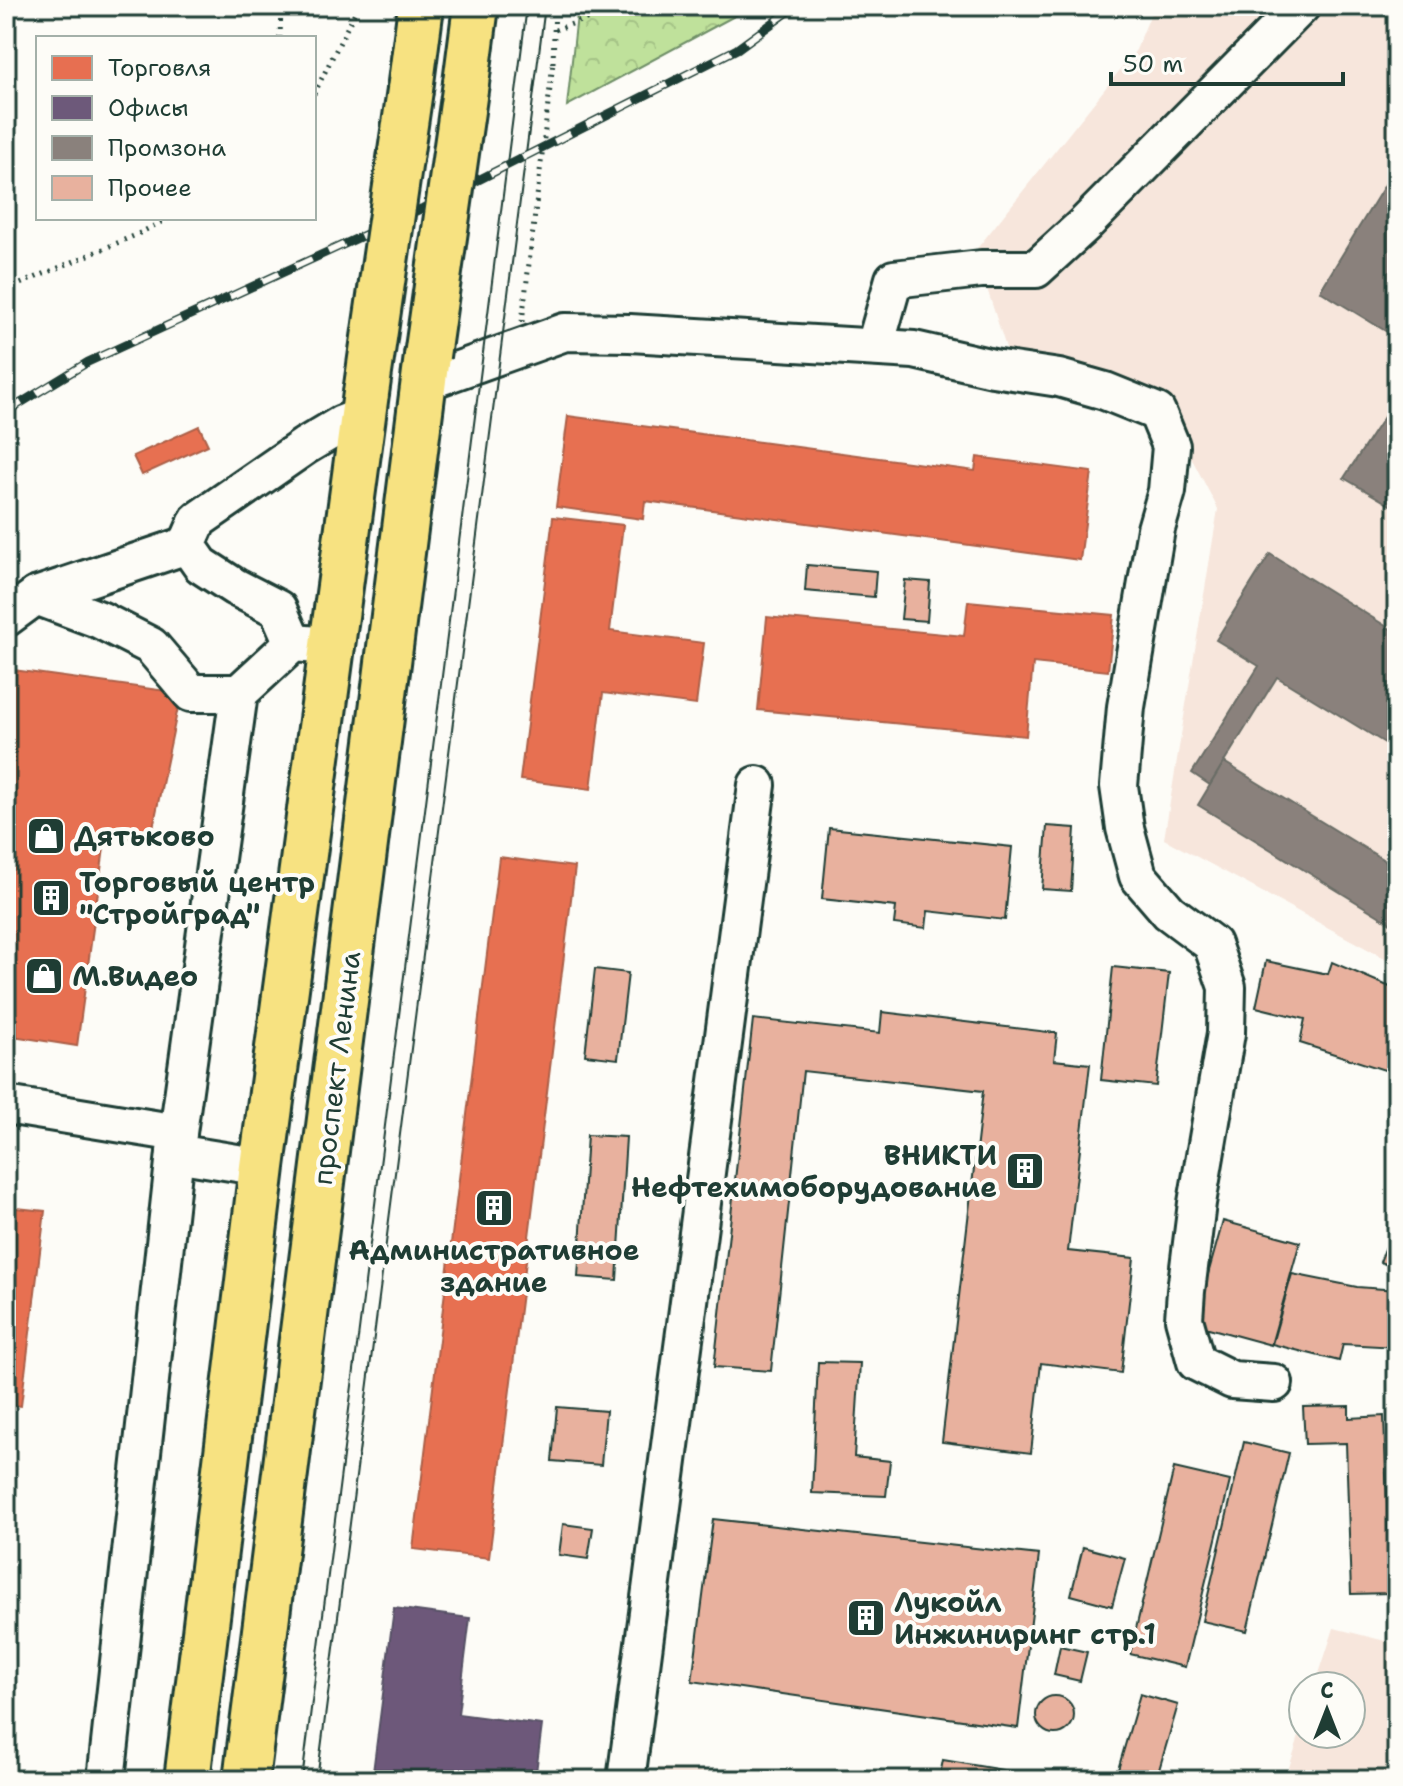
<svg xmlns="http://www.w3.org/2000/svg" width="1403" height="1786" viewBox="0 0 1403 1786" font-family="'Shantell Sans',sans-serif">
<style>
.built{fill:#f7e6dc}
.forest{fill:url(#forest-crowns);stroke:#6f8f68;stroke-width:2}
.shops{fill:#e76f51;stroke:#ab6048;stroke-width:2}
.offices{fill:#6d597a;stroke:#565165;stroke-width:2}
.industry{fill:#8a817c;stroke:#6a6d66;stroke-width:2}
.building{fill:#e8b19e;stroke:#1f3d34;stroke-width:2}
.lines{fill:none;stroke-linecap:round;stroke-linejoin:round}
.minor-casing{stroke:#1f3d34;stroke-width:42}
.major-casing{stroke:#1f3d34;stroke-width:50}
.path{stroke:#1f3d34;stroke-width:5;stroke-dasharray:2 6;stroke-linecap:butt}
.minor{stroke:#fdfcf7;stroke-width:36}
.major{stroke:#f7e281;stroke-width:44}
.tram{stroke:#1f3d34;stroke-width:2}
.rail-casing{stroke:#1f3d34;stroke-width:9}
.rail{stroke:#fdfcf7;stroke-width:6;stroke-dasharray:18;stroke-linecap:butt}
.major-bridge-casing{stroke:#1f3d34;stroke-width:50;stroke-linecap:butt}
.path-bridge{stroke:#1f3d34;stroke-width:5;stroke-dasharray:2 6;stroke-linecap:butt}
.major-bridge{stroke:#f7e281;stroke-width:44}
.labels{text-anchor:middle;stroke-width:8;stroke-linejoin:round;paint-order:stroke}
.poi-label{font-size:28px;font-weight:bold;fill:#1f3d34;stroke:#fdfcf7;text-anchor:start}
.street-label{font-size:28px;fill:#1f3d34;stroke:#fdfcf7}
</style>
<defs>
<pattern id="forest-crowns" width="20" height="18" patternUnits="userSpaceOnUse" patternTransform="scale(2)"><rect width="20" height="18" fill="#bfe19b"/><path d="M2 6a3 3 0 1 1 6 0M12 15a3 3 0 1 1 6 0" fill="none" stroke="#a4c286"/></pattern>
</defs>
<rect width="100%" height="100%" fill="#fdfcf7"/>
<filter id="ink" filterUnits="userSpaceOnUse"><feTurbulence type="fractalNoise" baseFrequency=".0125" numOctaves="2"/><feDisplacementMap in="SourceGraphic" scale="16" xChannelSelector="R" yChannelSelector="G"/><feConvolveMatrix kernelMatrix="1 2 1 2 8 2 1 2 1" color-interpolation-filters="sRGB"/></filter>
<g filter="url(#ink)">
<!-- built -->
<g class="built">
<path d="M1154 6H1397V965L1164 839 1218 509 1156 390 1008 354 975 251 1136 50Z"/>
<path d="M1334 1628 1397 1644V1780H1285L1303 1724V1734H1351V1686H1315Z"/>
<path d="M657 1768 801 1776 813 1780H655Z"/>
</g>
<!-- forest -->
<path class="forest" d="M578 6H753L567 106Z"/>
<!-- shops -->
<g class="shops">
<path d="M568 416 975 471 977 457 1092 472 1080 560 645 501 643 519 556 507Z"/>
<path d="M199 426 208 445 142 475 133 456Z"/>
<path d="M553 517 623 525 610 631 704 643 696 705 603 693 591 789 520 780Z"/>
<path d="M968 601 1114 615 1108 671 1033 663 1026 736 758 710 767 617 964 636Z"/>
<path d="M6 669 181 693 150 842 106 833 77 1046 6 1035Z"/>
<path d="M499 857 575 867 489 1558 413 1549Z"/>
<path d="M6 1207 45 1211 21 1406 6 1404Z"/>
</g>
<!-- offices -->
<path class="offices" d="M394 1608 470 1618 458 1714 542 1725 535 1780H372Z"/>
<!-- industry -->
<g class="industry">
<path d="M1397 165V338L1320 291Z"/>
<path d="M1397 397V509L1344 478Z"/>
<path d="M1270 554 1397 633V731L1388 745 1277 677 1210 785 1192 773 1259 666 1216 640Z"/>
<path d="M1224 762 1397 868V927L1198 805Z"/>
</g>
<!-- building -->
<g class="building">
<path d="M807 565 876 571 874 597 805 591Z"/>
<path d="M905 580 930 582 927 621 901 619Z"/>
<path d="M1047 826 1075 828 1071 891 1042 889Z"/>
<path d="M829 828 1012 847 1005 920 928 911 926 928 894 924 896 907 822 899Z"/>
<path d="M1266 961 1328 974 1332 962 1397 990V1074L1300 1043 1305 1019 1256 1007Z"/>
<path d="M1113 967 1169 973 1156 1086 1101 1080Z"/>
<path d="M595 969 628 973 618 1059 585 1055Z"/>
<path d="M882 1012 1057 1033 1054 1060 1090 1064 1068 1251 1134 1258 1121 1373 1041 1363 1031 1453 942 1442 983 1091 803 1071 771 1371 714 1367 753 1019 880 1033Z"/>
<path d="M587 1135 626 1137 617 1280 578 1277Z"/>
<path d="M1397 1218V1269L1380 1262Z"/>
<path d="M1223 1221 1300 1242 1271 1345 1194 1324Z"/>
<path d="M1292 1274 1357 1287 1397 1290V1347L1343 1344 1339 1361 1272 1344Z"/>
<path d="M818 1362 860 1363 854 1457 890 1461 886 1496 812 1493Z"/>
<path d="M1349 1406V1418L1384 1416 1390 1593 1351 1594 1346 1443 1305 1444 1303 1407Z"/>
<path d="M557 1407 606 1411 601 1465 552 1461Z"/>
<path d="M1244 1442 1289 1453 1247 1631 1202 1621Z"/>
<path d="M1174 1468 1230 1481 1185 1667 1130 1654Z"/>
<path d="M713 1519 1039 1555 1018 1728 692 1681Z"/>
<path d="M563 1524 593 1528 588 1559 559 1555Z"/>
<path d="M1083 1547 1125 1558 1112 1606 1071 1595Z"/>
<path d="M1060 1646 1087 1652 1080 1681 1054 1675Z"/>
<path d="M1140 1694 1178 1705 1156 1780H1115Z"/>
<circle cx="1055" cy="1715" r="19"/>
<path d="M943 1760 1051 1778V1780H939Z"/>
</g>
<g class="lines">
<defs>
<g id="minor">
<path d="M875 346 894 279 981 269H1036L1084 225 1301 6"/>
<path d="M422 383 565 332 630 333 914 350 993 368 1059 378 1105 391 1157 412 1171 446 1167 491 1156 529 1126 707 1119 786 1125 828 1138 876 1169 912 1212 944 1227 987 1226 1033 1197 1203 1186 1291 1184 1319 1196 1362 1232 1380 1274 1383"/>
<path d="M36 596 100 620 151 646 191 693H239"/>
<path d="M6 618 36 596 187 545"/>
<path d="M293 643 278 609 235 587 201 565 187 545 198 520 305 446 342 424 363 416"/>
<path d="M6 1105 178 1133"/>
<path d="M262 1167 175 1153 178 1133 239 693 293 643 332 646"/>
<path d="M106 1780 175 1153"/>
<path d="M626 1780 757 785"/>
</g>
<g id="major">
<path d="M466 83 476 6"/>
<path d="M410 90 421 6"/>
<path d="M187 1780 262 1167 366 393"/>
<path d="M246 1780 427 356"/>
</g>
</defs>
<!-- minor casing -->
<use href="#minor" class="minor-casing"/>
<!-- major casing -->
<use href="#major" class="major-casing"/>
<!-- path -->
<g class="path">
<path d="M555 30 623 6"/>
<path d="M280 38 281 6"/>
<path d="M553 63 555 6"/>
<path d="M314 94 358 6"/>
<path d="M6 290 136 235 169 218"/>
</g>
<!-- minor -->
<use href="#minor" class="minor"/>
<!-- major -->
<use href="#major" class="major"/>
<!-- tram -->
<g class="tram">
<path d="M302 1780 527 6"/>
<path d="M317 1780 545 6"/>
</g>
<defs>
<path id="rail" d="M6 412 88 362 423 208 737 49 796 6"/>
</defs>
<!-- rail casing -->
<use href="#rail" class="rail-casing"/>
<!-- rail -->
<use href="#rail" class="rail"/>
<defs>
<g id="major-bridge">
<path d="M427 356 466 83"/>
<path d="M366 393 410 90"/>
</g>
</defs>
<!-- major-bridge casing -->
<use href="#major-bridge" class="major-bridge-casing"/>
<!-- path-bridge -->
<path class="path-bridge" d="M522 322 553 63"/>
<!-- major-bridge -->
<use href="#major-bridge" class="major-bridge"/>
</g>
</g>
<!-- icons -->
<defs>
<symbol id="shop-square" viewBox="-11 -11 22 22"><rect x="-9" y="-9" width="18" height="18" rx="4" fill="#1f3d34" stroke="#fdfcf7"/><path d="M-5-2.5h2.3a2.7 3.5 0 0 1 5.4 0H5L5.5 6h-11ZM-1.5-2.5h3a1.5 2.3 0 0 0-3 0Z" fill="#fff"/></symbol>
<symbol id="building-square" viewBox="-11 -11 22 22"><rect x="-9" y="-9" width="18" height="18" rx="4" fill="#1f3d34" stroke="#fdfcf7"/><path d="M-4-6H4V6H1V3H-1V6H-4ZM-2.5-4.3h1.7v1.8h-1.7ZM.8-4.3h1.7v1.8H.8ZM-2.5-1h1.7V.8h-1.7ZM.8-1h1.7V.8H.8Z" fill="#fff"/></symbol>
</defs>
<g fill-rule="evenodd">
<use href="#shop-square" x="24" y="814" width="44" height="44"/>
<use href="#building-square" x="29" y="876" width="44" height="44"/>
<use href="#shop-square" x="22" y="954" width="44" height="44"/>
<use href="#building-square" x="1003" y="1149" width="44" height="44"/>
<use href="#building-square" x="472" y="1186" width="44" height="44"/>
<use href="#building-square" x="844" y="1596" width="44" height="44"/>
</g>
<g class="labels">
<!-- poi labels -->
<g class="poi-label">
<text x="74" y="846">Дятьково</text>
<text x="79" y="892">Торговый центр<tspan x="79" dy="32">"Стройград"</tspan></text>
<text x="72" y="986">М.Видео</text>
<text x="997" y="1165" text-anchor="end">ВНИКТИ<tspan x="997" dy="32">Нефтехимоборудование</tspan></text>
<text x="494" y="1260" text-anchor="middle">Административное<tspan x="494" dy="32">здание</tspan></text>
<text x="894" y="1612">Лукойл<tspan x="894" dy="32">Инжиниринг стр.1</tspan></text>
</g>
<!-- street labels -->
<g class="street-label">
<text transform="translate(336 1068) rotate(-83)" y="10">проспект Ленина</text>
</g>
</g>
<!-- margin -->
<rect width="1403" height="1786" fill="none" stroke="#fdfcf7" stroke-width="32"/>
<rect x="16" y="16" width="1371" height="1754" fill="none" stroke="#1f3d34" stroke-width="3" filter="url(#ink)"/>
<!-- legend -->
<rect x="36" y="36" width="280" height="184" fill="#fdfcf7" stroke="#a4b0a9" stroke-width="2"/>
<rect x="52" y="56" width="40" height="24" fill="#e76f51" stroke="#a4b0a9" stroke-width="2"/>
<text x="108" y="76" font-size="24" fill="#1f3d34">Торговля</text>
<rect x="52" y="96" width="40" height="24" fill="#6d597a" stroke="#a4b0a9" stroke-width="2"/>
<text x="108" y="116" font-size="24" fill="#1f3d34">Офисы</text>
<rect x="52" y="136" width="40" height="24" fill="#8a817c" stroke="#a4b0a9" stroke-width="2"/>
<text x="108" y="156" font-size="24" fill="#1f3d34">Промзона</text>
<rect x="52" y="176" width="40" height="24" fill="#e8b19e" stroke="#a4b0a9" stroke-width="2"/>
<text x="108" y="196" font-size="24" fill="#1f3d34">Прочее</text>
<!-- north arrow -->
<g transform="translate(1327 1710)"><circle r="38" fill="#fdfcf7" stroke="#a4b0a9" stroke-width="2"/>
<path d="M0-6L14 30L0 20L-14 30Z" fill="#1f3d34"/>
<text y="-12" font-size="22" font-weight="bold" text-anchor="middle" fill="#1f3d34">С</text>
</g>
<!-- scale -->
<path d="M1111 72v12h232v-12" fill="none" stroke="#1f3d34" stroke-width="4"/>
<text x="1123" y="72" font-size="24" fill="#1f3d34" stroke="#fdfcf7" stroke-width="6" paint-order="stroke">50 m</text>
</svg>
